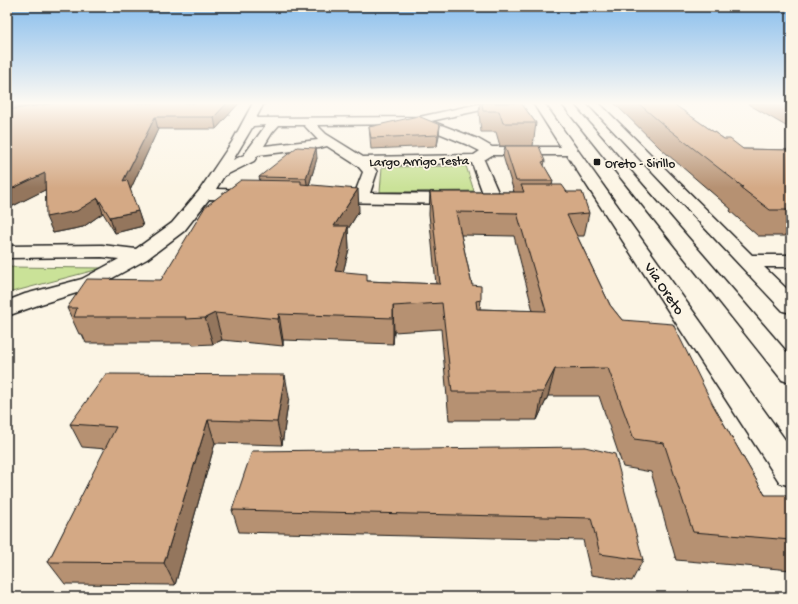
<svg xmlns="http://www.w3.org/2000/svg" width="798" height="604" viewBox="0 0 798 604" font-family="'Gochi Hand',sans-serif">
<style>
.green{fill:#cae298;stroke:#737f5a}
.lines{fill:none;stroke-linecap:round;stroke-linejoin:round}
.street-casing{stroke:#1c1c1c;stroke-width:3}
.secondary-casing{stroke:#1c1c1c;stroke-width:3}
.street{fill:#fcf5e5;fill-rule:evenodd}
.secondary{fill:#fcf5e5;fill-rule:evenodd}
.wall{fill:#b69172;stroke:#1c1c1c;fill-rule:evenodd}
.shaded-wall{fill:#94765d;stroke:#1c1c1c}
.building{fill:#d4a985;stroke:#1c1c1c;fill-rule:evenodd}
.poi-dot{fill:#1c1c1c;stroke:#fcf5e5;stroke-width:1.5}
.labels{text-anchor:middle;stroke-width:3.5;stroke-linejoin:round;paint-order:stroke}
.far-street-label{font-size:13px;fill:#1c1c1c;stroke:#fcf5e5}
.far-poi-label{font-size:13px;fill:#1c1c1c;stroke:#fcf5e5;text-anchor:start}
.street-label{font-size:15px;fill:#1c1c1c;stroke:#fcf5e5}
</style>
<rect width="100%" height="100%" fill="#fcf5e5"/>
<filter id="ink" filterUnits="userSpaceOnUse"><feTurbulence type="fractalNoise" baseFrequency=".025" numOctaves="2"/><feDisplacementMap in="SourceGraphic" scale="8" xChannelSelector="R" yChannelSelector="G"/><feConvolveMatrix kernelMatrix="1 2 1 2 8 2 1 2 1" color-interpolation-filters="sRGB"/></filter>
<g filter="url(#ink)">
<!-- green -->
<g class="green">
<path d="M466 166 474 191 380 192 382 167Z"/>
<path d="M7 267 103 268 8 293Z"/>
</g>
<g class="lines">
<defs>
<g id="street">
<path d="M253 103H264L256 118 419 117 483 103H515L514 106 495 107 431 121 478 139 492 147H561L533 103H544L791 448V486L780 483 567 155H492L484 160 501 199 499 202 493 204 487 202 485 199 472 163 372 165 377 172 370 193 459 194 465 196 467 199 465 202 459 204 328 202 322 200 320 197 322 194 328 192 355 193 363 172 358 166 327 146 319 148 258 155 254 161 224 176 216 189 251 190 257 192 259 195 257 198 251 200 209 199 184 231 147 259 96 287 41 304 7 316V301L25 294 82 279 119 259 102 257 7 258V246L102 245 136 249 172 223 199 191 232 142ZM417 124 468 145 480 151 474 155 363 157 326 134 317 125ZM266 125 244 155 233 160 253 126ZM279 125H304L318 140 264 146 272 133Z"/>
<path d="M587 103H599L752 255H791V267H764L791 293V313L783 311Z"/>
</g>
<path id="secondary" d="M561 103H572L791 357V383L782 380Z"/>
</defs>
<!-- street casing -->
<use href="#street" class="street-casing"/>
<!-- secondary casing -->
<use href="#secondary" class="secondary-casing"/>
<!-- street -->
<use href="#street" class="street"/>
<!-- secondary -->
<use href="#secondary" class="secondary"/>
</g>
<!-- wall -->
<g class="wall">
<path d="M7 103H239L216 129H158L130 190 143 226 115 233 103 213 83 227 53 233 46 189 7 209Z"/>
<path d="M480 103H521L536 123 533 146H500L496 132H481L479 112Z"/>
<path d="M614 103H672L724 139 743 149 791 150V236H758L730 211 731 209 660 148Z"/>
<path d="M748 103H791V129L748 104Z"/>
<path d="M440 125 439 135 437 146 371 149 370 137 369 127Z"/>
<path d="M505 146 545 161 544 166 553 181 552 185 567 192 589 213 584 236H577L610 305 622 320 713 405 765 495 791 504V570L676 560 651 472 623 467 599 396H548L537 420H449L441 329 394 332 393 344 283 340V346L222 340 213 344 193 345 192 343H86L82 334H79L67 308 161 280 260 181 259 177 317 158 309 185 359 211 348 229 349 249 343 272 367 281 436 284 429 214 430 192H514L503 156ZM461 235 514 236 533 311 480 309 481 300 472 285Z"/>
<path d="M289 397 282 445 215 443 175 585 65 584 48 562 106 449 82 447 70 424Z"/>
<path d="M585 447 643 560 632 581 591 575 583 540 239 532 232 510Z"/>
</g>
<!-- shaded-wall -->
<g class="shaded-wall">
<path d="M7 103H72L7 113Z"/>
<path d="M227 103H239L216 129 214 117Z"/>
<path d="M155 117 158 129 128 195 123 181Z"/>
<path d="M440 125 439 135 437 146 438 135Z"/>
<path d="M316 148 317 158 308 189 306 178Z"/>
<path d="M45 173 51 187 7 209V191Z"/>
<path d="M358 189 359 211 348 229 349 249 337 296 335 271 334 226Z"/>
<path d="M98 198 103 213 83 227 53 233 46 217Z"/>
<path d="M138 211 143 226 115 233 110 217Z"/>
<path d="M393 306 394 332 393 344Z"/>
<path d="M215 313 222 340 213 344 205 318Z"/>
<path d="M279 314 283 340V346L278 319Z"/>
<path d="M555 369 548 396 537 420 543 392Z"/>
<path d="M285 375 289 397 282 445 277 422Z"/>
<path d="M208 420 215 443 175 585 164 563Z"/>
</g>
<!-- building -->
<g class="building">
<path d="M57 103H227L214 117H155L123 181 127 180 138 211 110 217 98 198 77 211 46 217 45 173 7 191V110Z"/>
<path d="M482 103H521L536 123H503L499 111H483Z"/>
<path d="M638 103H672L724 139H730L743 149 791 150V210H770L740 187H743L666 127Z"/>
<path d="M786 103H791V106Z"/>
<path d="M418 116 440 125 438 135 371 138 369 127Z"/>
<path d="M505 146H539L545 161 542 162 553 181H516Z"/>
<path d="M297 147 316 148 306 178 259 177Z"/>
<path d="M241 180 301 181V184L358 189 334 226H348L335 271 367 274V281L440 284 430 192H524L521 185H562L567 192H582L589 213 567 215 610 305 622 320 673 324 713 405 765 495H785L791 504V540L693 532 664 443 634 439 608 368 555 369 543 392H452L442 303 393 306V318L279 314 278 319 215 313 205 318 185 319 186 317H74L77 308H67L87 279 161 280 205 207ZM456 212 517 213 546 311 477 309 476 301 481 300V286L472 285Z"/>
<path d="M106 374 285 375 277 422 208 420 164 563 48 562 116 427 70 424Z"/>
<path d="M585 447 615 454 643 560 600 554 591 518 232 510 252 451Z"/>
</g>
</g>
<!-- sky -->
<linearGradient id="sky" x2="0" y2="1"><stop stop-color="#87bded"/><stop offset="0.55" stop-color="#fefaf3"/><stop offset="1" stop-color="#fefaf3" stop-opacity="0"/></linearGradient>
<rect width="798" height="188" fill="url(#sky)"/>
<!-- markers -->
<rect class="poi-dot" x="593" y="158" width="8" height="8" rx="2"/>
<g class="labels">
<!-- far-street labels -->
<g class="far-street-label">
<text transform="translate(419 160) rotate(-1)" y="5">Largo Arrigo Testa</text>
</g>
<!-- far-poi labels -->
<g class="far-poi-label">
<text x="605" y="167">Oreto - Sirillo</text>
</g>
<!-- street labels -->
<g class="street-label">
<text transform="translate(665 288) rotate(56)" y="5">Via Oreto</text>
</g>
</g>
<!-- margin -->
<rect width="798" height="604" fill="none" stroke="#fcf5e5" stroke-width="24"/>
<rect x="12" y="12" width="774" height="580" fill="none" stroke="#1c1c1c" stroke-width="1.5" filter="url(#ink)"/>
</svg>
